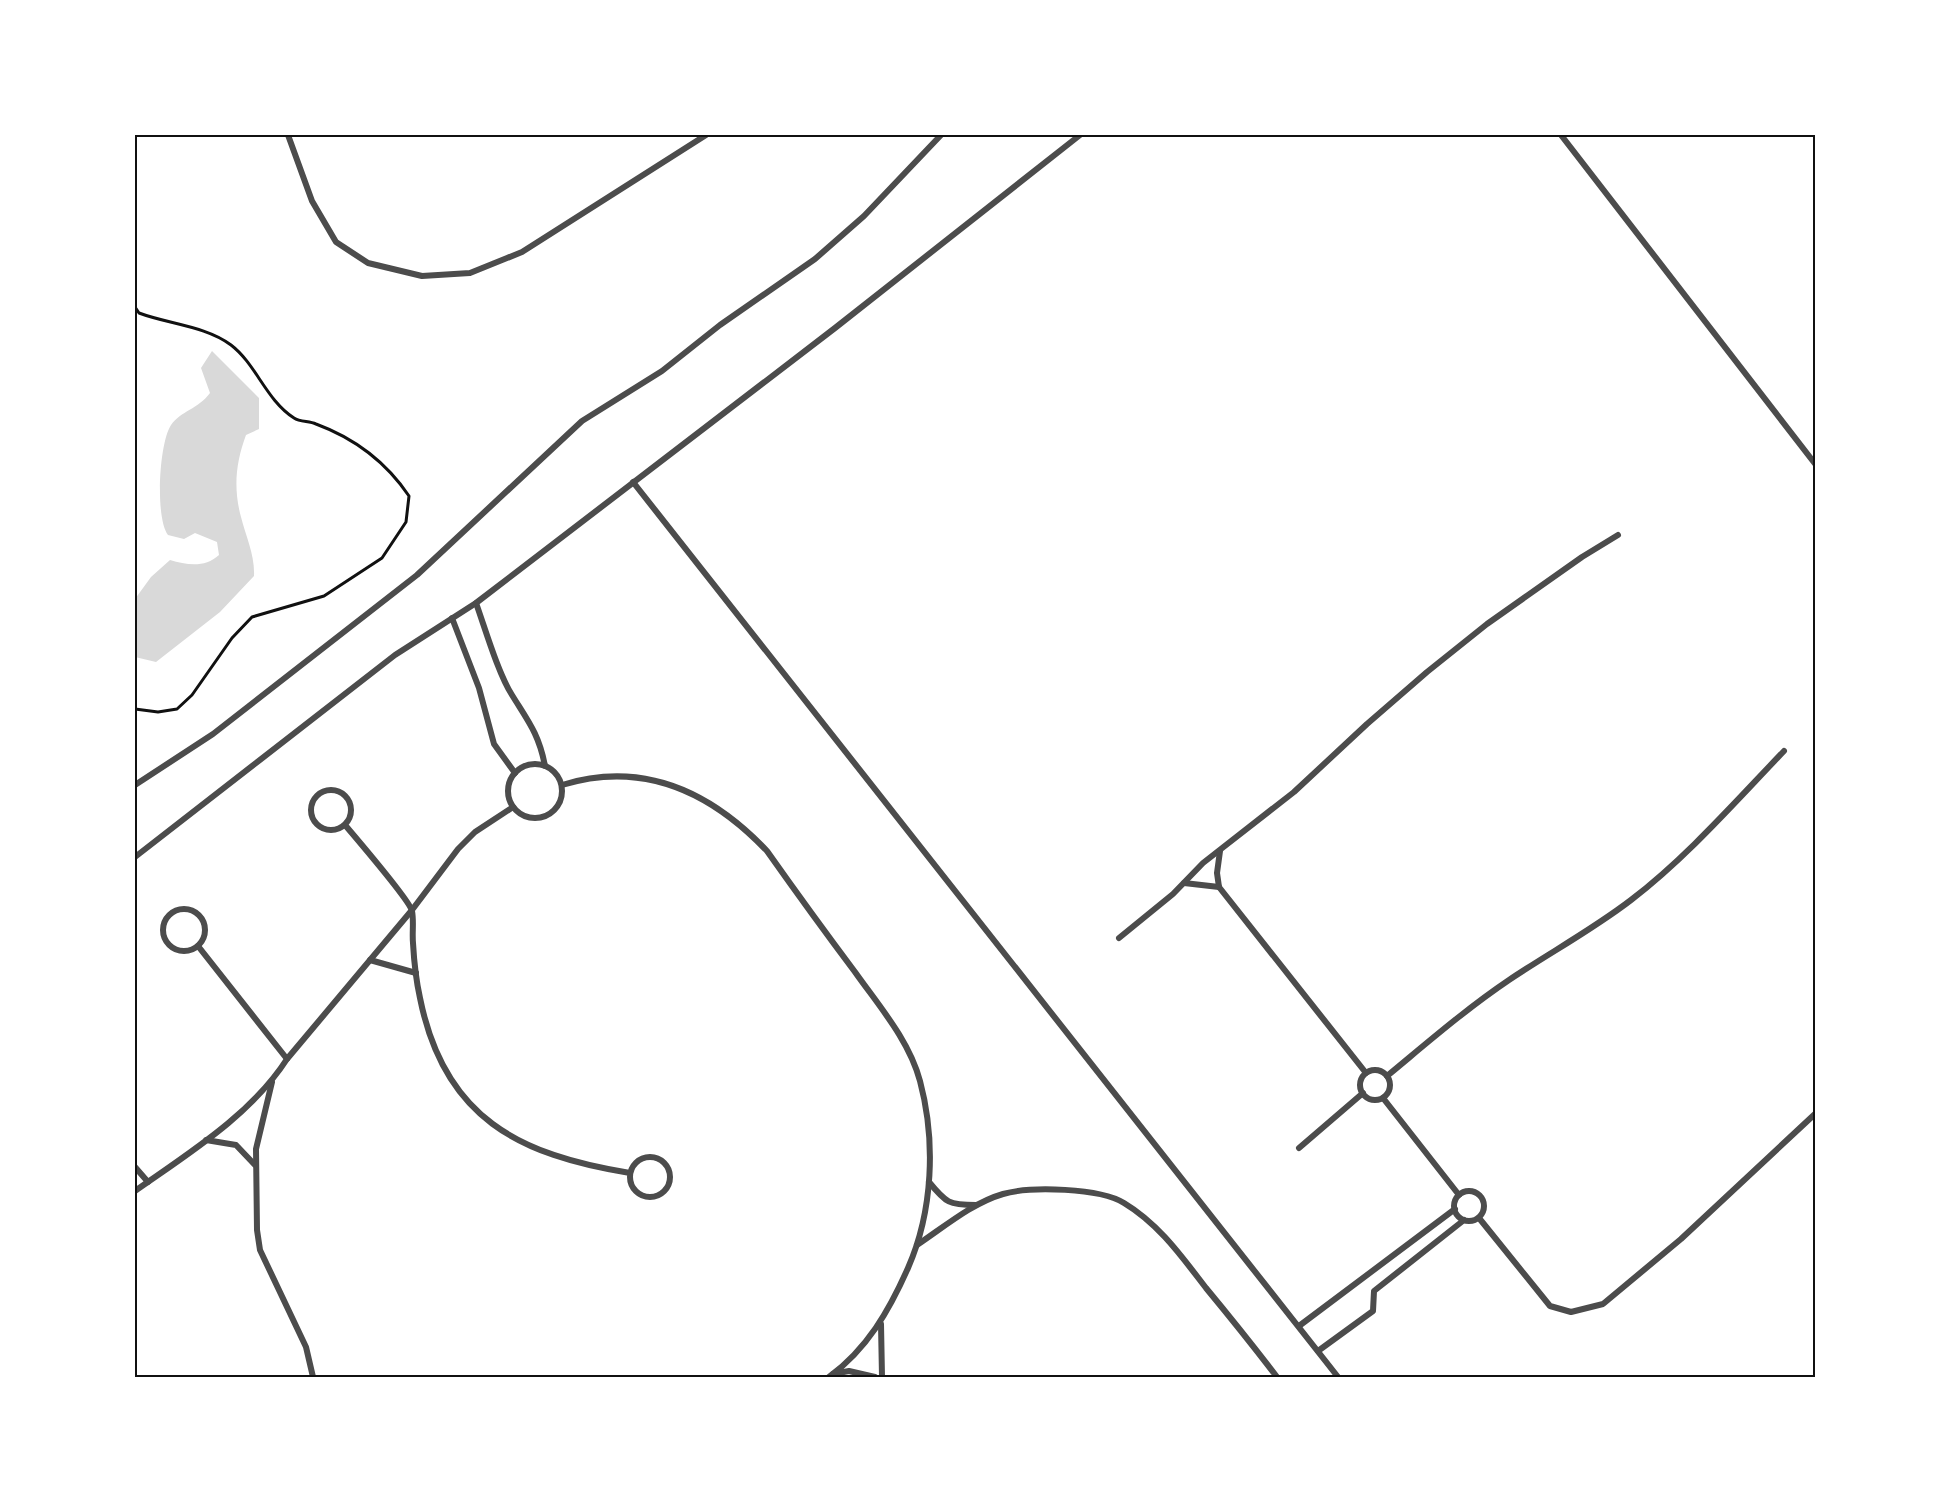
<svg xmlns="http://www.w3.org/2000/svg" width="1951" height="1512" viewBox="0 0 1951 1512" font-family="'Public Sans',sans-serif">
<style>
.water{fill:#d9d9d9}
.lines{fill:none;stroke-linecap:round;stroke-linejoin:round}
.path{stroke:#111;stroke-width:3}
.minor{stroke:#4c4c4c;stroke-width:6}
.neatline{fill:none;stroke:#111;stroke-width:2}
</style>
<rect width="100%" height="100%" fill="#fff"/>
<!-- water -->
<path class="water" d="M212 351 259 398V429L246 435C236 462 233 488 241 517 246 537 255 555 254 576L220 612 156 662 135 657V599L151 577 170 560C187 565 205 568 219 555L217 542 195 533 184 539 168 535C155 518 159 443 171 425 181 411 198 409 210 393L201 368Z"/>
<g class="lines">
<!-- path -->
<path class="path" d="M135 307 139 313C168 324 206 326 231 345 256 364 266 400 294 418 300 422 309 421 316 424 354 438 386 462 409 496L406 522 382 558 324 596 252 617 232 638 192 695 177 709 158 712 135 709"/>
<!-- minor -->
<g class="minor">
<path d="M288 135 312 201 336 242 368 263 422 276 470 273 522 252 706 135"/>
<path d="M1561 135 1816 465"/>
<path d="M633 482 1338 1377"/>
<path d="M476 603C485 628 498 673 512 695 528 721 539 734 545 766"/>
<path d="M452 618 479 688 494 744 515 773"/>
<circle cx="535" cy="791" r="27"/>
<path d="M135 785 213 734 417 575 582 421 662 371 720 325 815 259 864 216 941 135"/>
<path d="M562 785C643 760 711 792 767 851 796 892 825 932 855 972 879 1006 909 1040 920 1081 936 1141 933 1211 908 1268 889 1311 867 1349 829 1377"/>
<circle cx="331" cy="810" r="20"/>
<path d="M345 825C356 838 410 901 412 911 414 921 412 933 413 943 414 961 416 980 420 998 444 1118 519 1155 630 1173"/>
<path d="M1220 851 1217 873 1219 887 1366 1073"/>
<path d="M135 857 395 655 476 603 835 328 1080 135"/>
<path d="M1184 883 1219 887"/>
<circle cx="184" cy="930" r="21"/>
<path d="M1119 938 1173 894 1203 863 1294 792 1367 724 1427 672 1487 624 1582 557 1618 535"/>
<path d="M198 946 287 1059"/>
<path d="M370 960 416 973"/>
<circle cx="1375" cy="1085" r="15"/>
<path d="M1387 1076C1427 1043 1466 1009 1509 980 1549 953 1592 930 1631 900 1687 857 1735 802 1784 751"/>
<path d="M272 1082 256 1149 257 1230 260 1250 306 1347 313 1377"/>
<path d="M1383 1098 1459 1195"/>
<path d="M206 1140 236 1145 255 1165"/>
<path d="M1299 1148 1363 1093"/>
<circle cx="650" cy="1177" r="20"/>
<path d="M135 1167 148 1182"/>
<path d="M929 1182C946 1203 949 1205 976 1205"/>
<path d="M135 1191C189 1153 251 1115 287 1059L412 910 458 849 475 832 513 807"/>
<circle cx="1469" cy="1206" r="15"/>
<path d="M1479 1218 1550 1306 1571 1312 1603 1304 1681 1239 1816 1113"/>
<path d="M917 1245C944 1227 972 1203 1003 1194 1031 1186 1100 1188 1124 1203 1159 1224 1182 1257 1206 1288 1230 1317 1254 1347 1277 1377"/>
<path d="M881 1324 882 1377"/>
<path d="M1299 1326 1455 1209"/>
<path d="M1318 1351 1373 1311 1374 1291 1464 1220"/>
<path d="M833 1374 849 1371 875 1377"/>
</g>
</g>
<!-- border -->
<rect width="1951" height="1512" fill="none" stroke="#ffffff" stroke-width="273"/>
<rect x="136" y="136" width="1678" height="1240" class="neatline"/>
</svg>
